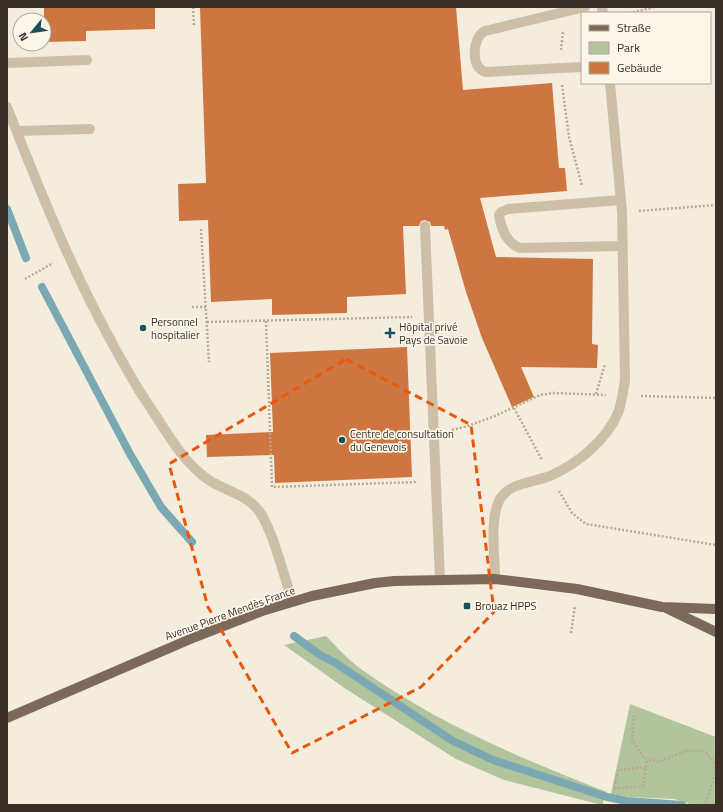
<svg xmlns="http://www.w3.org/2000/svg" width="723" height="812" viewBox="0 0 723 812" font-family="'Titillium Web',sans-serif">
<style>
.green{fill:#b1c49c}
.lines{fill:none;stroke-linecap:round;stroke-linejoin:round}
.stream{stroke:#7aa9b3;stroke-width:8}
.building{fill:#ce7642}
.path{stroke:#b9a892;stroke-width:2.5;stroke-dasharray:2 2;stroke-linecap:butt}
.minor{stroke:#cdbea8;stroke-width:10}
.major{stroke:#7c6959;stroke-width:10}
.marked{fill:none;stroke:#e8590c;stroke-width:3;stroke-dasharray:8 5;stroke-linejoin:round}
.poi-dot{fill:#1b515e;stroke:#fbf5ea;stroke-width:1.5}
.labels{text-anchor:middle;stroke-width:3.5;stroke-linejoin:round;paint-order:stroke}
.poi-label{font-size:11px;fill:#3a3029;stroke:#fbf5ea;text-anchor:start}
.street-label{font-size:11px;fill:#3a3029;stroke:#fbf5ea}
</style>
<rect width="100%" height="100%" fill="#f4ecdd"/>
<!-- green -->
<g class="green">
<path d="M326 636C337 647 348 660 361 669 436 723 522 759 607 792L602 805 504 780 456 759 346 689 284 645Z"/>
<path d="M630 704 716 737V805H693L674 799 630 797 611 794Z"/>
</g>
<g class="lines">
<!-- stream -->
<g class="stream">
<path d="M7 209 26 258"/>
<path d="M42 287 130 454 161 507 192 542"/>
<path d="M294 636 320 655 334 662 453 741 493 760 607 797 627 801 682 805"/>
</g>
</g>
<!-- building -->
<g class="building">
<path d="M44 7H155V29L86 31V41L44 42Z"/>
<path d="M200 7H456L463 90 552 83 559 168H565L567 191 480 198 496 257 593 259 592 344 598 345 597 368 521 367 534 397 512 407 482 338 466 292 448 229 445 230 444 226H431L430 222 425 220 421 221 419 226H403L406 294 347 297V313L272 315V299L211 302 208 220 179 221 178 184 206 183Z"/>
<path d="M407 347 412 477 275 483 274 455 207 457 206 435 273 432 270 353Z"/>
</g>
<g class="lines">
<!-- path -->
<g class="path">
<path d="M193 7 194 27"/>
<path d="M629 13 655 7"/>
<path d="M561 50 563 31"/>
<path d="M562 85 569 137 582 186"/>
<path d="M639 211 716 205"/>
<path d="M201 229 209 362"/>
<path d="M25 279 53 263"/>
<path d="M192 307H206"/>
<path d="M266 321 272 487 417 482"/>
<path d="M207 322 412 317"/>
<path d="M596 394 605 364"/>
<path d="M641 396 716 398"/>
<path d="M514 408 542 460"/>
<path d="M452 430 468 426 495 416 540 395 553 393 606 395"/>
<path d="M559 491 572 513 586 524 716 545"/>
<path d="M571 633 575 606"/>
<path d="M634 715 632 740 644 758 658 762 685 751H704L714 762 715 774 705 805"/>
<path d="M646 767 618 770 614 789 643 786 647 759"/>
</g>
<!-- minor -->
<g class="minor">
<path d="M602 7 603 13"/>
<path d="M7 63 87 60"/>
<path d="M582 67 486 72C470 69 472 37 485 31L585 7"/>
<path d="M7 107C38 186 69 264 110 339 122 361 134 384 148 404 165 429 181 460 206 478 223 491 246 493 259 511 273 530 284 578 293 602"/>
<path d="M17 131 90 129"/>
<path d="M621 200 508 209 501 212 499 215C501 228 507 244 520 248L622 246"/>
<path d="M425 226 440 580"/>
<path d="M495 579C495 558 490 523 498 503 507 482 532 483 550 476 577 464 606 441 618 413 622 402 623 391 625 380L622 212 610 83"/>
</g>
<!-- major -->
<g class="major">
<path d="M666 608 716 632"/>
<path d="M7 718 195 637 262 611 312 596 375 583 394 581 495 579 577 589 662 607 716 609"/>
</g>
</g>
<!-- marked area -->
<path class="marked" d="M346 359 471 425 494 612 421 687 292 753 208 607 169 464Z"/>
<!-- markers -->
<g class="poi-dot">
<circle cx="143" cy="328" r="4"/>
<path d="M388 327h4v4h4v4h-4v4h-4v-4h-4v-4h4z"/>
<circle cx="342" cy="440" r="4"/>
<rect x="463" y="602" width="8" height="8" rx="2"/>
</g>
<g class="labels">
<!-- poi labels -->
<g class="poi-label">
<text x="151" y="326">Personnel<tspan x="151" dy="13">hospitalier</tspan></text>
<text x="399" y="331">Hôpital privé<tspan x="399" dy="13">Pays de Savoie</tspan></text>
<text x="350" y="438">Centre de consultation<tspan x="350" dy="13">du Genevois</tspan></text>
<text x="475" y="610">Brouaz HPPS</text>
</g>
<!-- street labels -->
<g class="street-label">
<text transform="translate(230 613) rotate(-20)" y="4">Avenue Pierre Mendès France</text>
</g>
</g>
<!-- border -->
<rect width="723" height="812" fill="none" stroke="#3a3029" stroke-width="16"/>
<!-- legend -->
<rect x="581" y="12" width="130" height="72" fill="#fbf5ea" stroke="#aea69d"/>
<rect x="589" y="25" width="20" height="6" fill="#7c6959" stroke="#aea69d"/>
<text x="617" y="32" font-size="12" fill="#3a3029">Straße</text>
<rect x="589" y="42" width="20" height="12" fill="#b1c49c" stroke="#aea69d"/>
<text x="617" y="52" font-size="12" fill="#3a3029">Park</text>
<rect x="589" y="62" width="20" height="12" fill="#ce7642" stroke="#aea69d"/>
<text x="617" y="72" font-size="12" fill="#3a3029">Gebäude</text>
<!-- north arrow -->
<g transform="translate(32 32) rotate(241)"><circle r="19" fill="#fbf5ea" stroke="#aea69d"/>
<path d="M0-3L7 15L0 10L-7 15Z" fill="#1b515e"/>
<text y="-6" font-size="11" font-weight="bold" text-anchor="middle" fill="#3a3029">N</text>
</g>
</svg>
